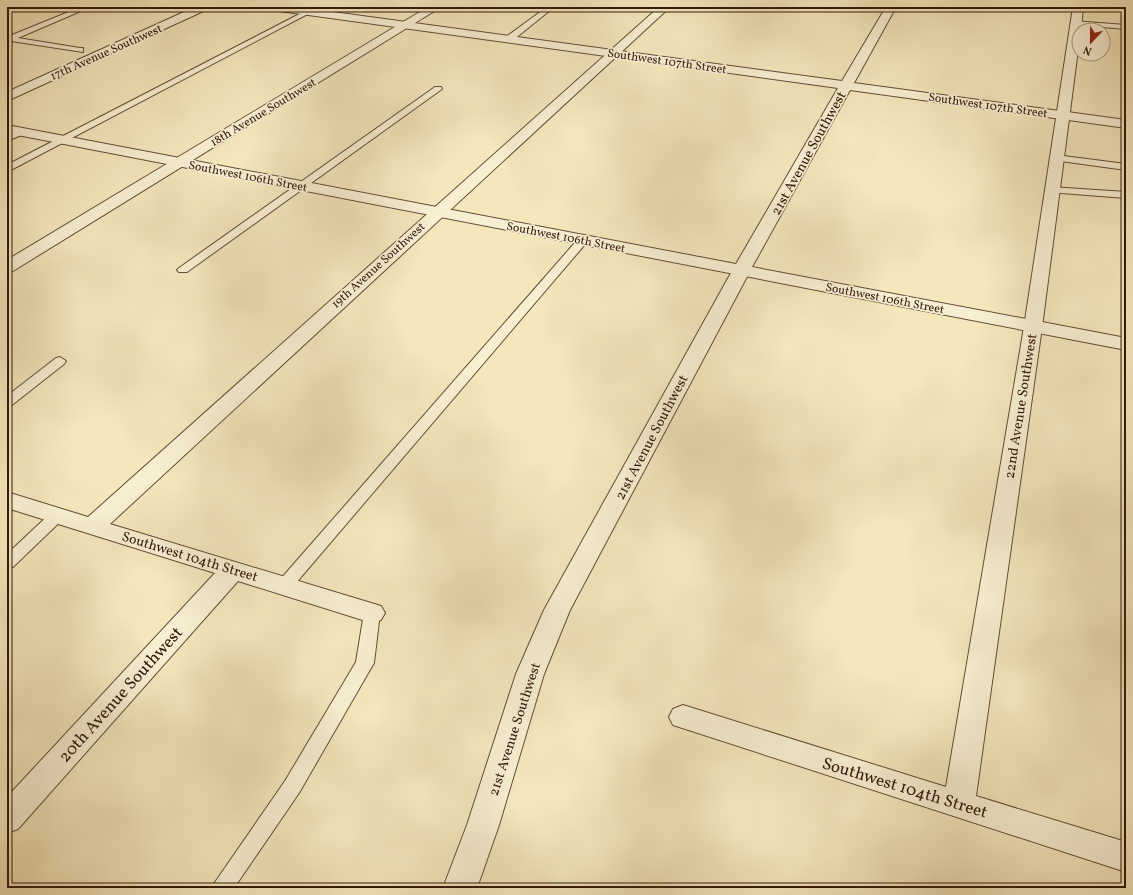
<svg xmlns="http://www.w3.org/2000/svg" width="1133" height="895" viewBox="0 0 1133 895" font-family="Vollkorn,serif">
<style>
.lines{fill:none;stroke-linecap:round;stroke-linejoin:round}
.service-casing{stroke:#634c37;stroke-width:2}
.minor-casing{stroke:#634c37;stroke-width:2}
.tertiary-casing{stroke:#634c37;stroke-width:2}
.service{fill:#f8efd3;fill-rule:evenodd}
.minor{fill:#f8efd3;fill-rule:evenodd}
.tertiary{fill:#f8efd3;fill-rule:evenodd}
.labels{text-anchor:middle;stroke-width:3.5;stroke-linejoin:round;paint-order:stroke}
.far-street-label{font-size:12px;fill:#33180b;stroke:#f8efd3}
.street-label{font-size:14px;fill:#33180b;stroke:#f8efd3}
.near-street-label{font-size:17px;fill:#33180b;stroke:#f8efd3}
</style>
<rect width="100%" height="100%" fill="#f4e7bc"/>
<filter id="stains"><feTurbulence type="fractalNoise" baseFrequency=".005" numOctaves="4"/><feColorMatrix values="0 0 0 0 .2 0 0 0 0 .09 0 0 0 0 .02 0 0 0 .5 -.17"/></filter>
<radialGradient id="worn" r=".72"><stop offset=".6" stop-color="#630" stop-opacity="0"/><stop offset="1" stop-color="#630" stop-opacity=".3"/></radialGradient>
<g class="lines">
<defs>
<g id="service">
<path d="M12 7H28C25 10 15 10 12 7Z"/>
<path d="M81 7H90L18 38 80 48H83V52L11 41 7 42V37Z"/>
<path d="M313 7H321L7 172V165Z"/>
<path d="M547 7H554L512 41H506V37Z"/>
<path d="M1073 21 1126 25V29L1076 25 1072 23Z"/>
<path d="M435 87H441L442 89 187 272H179L177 270 179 268Z"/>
<path d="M21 129 25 132 24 134 7 141V135Z"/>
<path d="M1056 155 1126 164V170L1053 160V156Z"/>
<path d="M1051 187 1126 192V198L1048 192 1046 190 1048 188Z"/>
<path d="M583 237 588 240 587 242 290 590 284 592 278 590 276 586 278 582 579 238Z"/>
<path d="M60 357 66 361 64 364 12 405 7 406V396L56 358Z"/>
<path d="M58 510 63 511 66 515 63 519 13 567 7 569V554L53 511Z"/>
<path d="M372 607 378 609 380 613 374 663 371 668 299 793 234 888H211L285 781 356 662 364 613 366 609Z"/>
</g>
<g id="minor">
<path d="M195 7H209L208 9 7 101V92Z"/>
<path d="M428 7H441L13 271 7 272V260Z"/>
<path d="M659 7H670L110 524 381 606 385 613 381 620 372 623 238 581 18 829 7 833V797L215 573 7 508V492L88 517Z"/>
<path d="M1073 7H1083L1081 30H1079V42L1042 327 976 796 1126 842V872L673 725 669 717 673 709 683 705 946 787 1024 327Z"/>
<path d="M741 266 747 267 750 271 570 610 544 674 499 825 477 888H443L467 825 516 674 544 610 732 271 735 267Z"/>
</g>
<path id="tertiary" d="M267 7H296L842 81 886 7H896L854 83 1126 120V128L850 90 752 267 1126 338V350L7 133V125L736 264 838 88 272 10Z"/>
</defs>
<!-- service casing -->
<use href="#service" class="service-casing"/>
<!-- minor casing -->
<use href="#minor" class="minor-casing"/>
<!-- tertiary casing -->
<use href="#tertiary" class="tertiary-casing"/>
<!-- service -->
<use href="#service" class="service"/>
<!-- minor -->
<use href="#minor" class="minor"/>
<!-- tertiary -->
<use href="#tertiary" class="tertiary"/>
</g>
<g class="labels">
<!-- far-street labels -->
<g class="far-street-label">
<text transform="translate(106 52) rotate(-24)" y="4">17th Avenue Southwest</text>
<text transform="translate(667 61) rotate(8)" y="4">Southwest 107th Street</text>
<text transform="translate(988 105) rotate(8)" y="4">Southwest 107th Street</text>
<text transform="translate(263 112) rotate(-31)" y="4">18th Avenue Southwest</text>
<text transform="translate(248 176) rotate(11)" y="4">Southwest 106th Street</text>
<text transform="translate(566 237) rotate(11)" y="4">Southwest 106th Street</text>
<text transform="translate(378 265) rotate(-42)" y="4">19th Avenue Southwest</text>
<text transform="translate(885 298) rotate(11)" y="4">Southwest 106th Street</text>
</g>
<!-- street labels -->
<g class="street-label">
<text transform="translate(808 153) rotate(-61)" y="5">21st Avenue Southwest</text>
<text transform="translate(1020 406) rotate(-81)" y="5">22nd Avenue Southwest</text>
<text transform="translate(651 437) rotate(-62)" y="5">21st Avenue Southwest</text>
<text transform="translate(190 556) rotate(17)" y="5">Southwest 104th Street</text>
<text transform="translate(514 729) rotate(-72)" y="5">21st Avenue Southwest</text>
</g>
<!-- near-street labels -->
<g class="near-street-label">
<text transform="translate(120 694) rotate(-48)" y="6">20th Avenue Southwest</text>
<text transform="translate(905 787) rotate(17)" y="6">Southwest 104th Street</text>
</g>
</g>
<!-- margin -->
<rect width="1133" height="895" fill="none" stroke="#f4e7bc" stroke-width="24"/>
<rect x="8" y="8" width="1117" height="879" fill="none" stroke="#33180b" stroke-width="2"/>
<rect x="12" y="12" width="1109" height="871" fill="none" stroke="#33180b"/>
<!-- north arrow -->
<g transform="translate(1091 42) rotate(202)"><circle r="19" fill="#f8efd3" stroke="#a99983"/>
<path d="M0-3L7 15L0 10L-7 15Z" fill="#8f2418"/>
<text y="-6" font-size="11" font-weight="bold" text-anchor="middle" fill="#33180b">N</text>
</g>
<rect width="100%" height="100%" filter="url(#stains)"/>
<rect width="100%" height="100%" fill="url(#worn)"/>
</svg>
